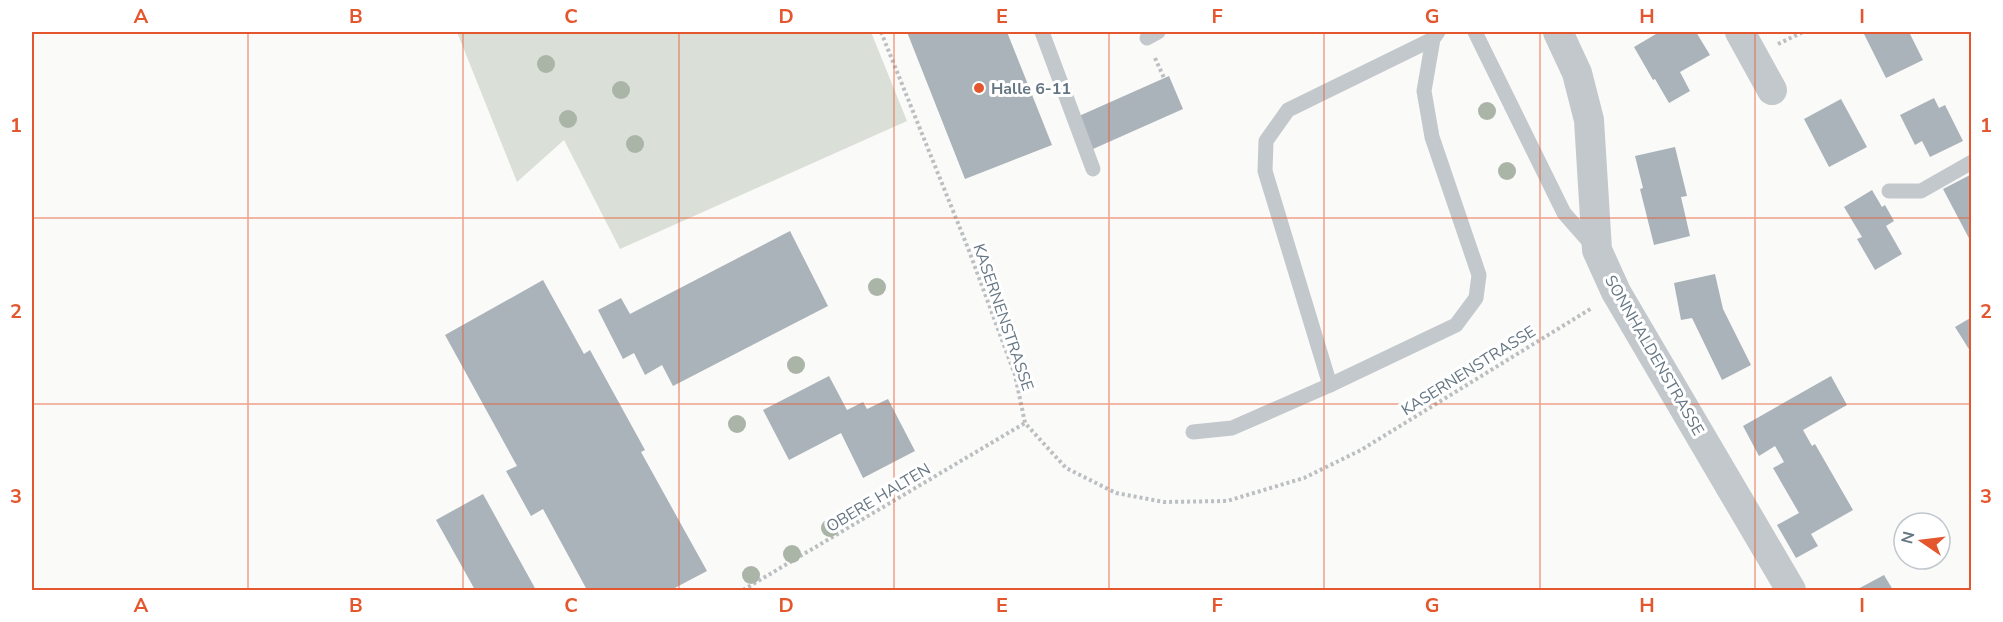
<svg xmlns="http://www.w3.org/2000/svg" width="2003" height="622" viewBox="0 0 2003 622" font-family="'Nunito Sans',sans-serif">
<style>
.green{fill:#dadfd7}
.building{fill:#aab3b9}
.lines{fill:none;stroke-linecap:round;stroke-linejoin:round}
.path{stroke:#bbbfc2;stroke-width:4;stroke-dasharray:3 3;stroke-linecap:butt}
.lane{stroke:#c3c8cc;stroke-width:15}
.street{stroke:#c3c8cc;stroke-width:30}
.tree{fill:#aab4a7}
.grid{fill:none;stroke:#e4572e;stroke-width:1.5;stroke-opacity:0.55}
.poi-dot{fill:#e4572e;stroke:#fff;stroke-width:2}
.labels{text-anchor:middle;stroke-width:6;stroke-linejoin:round;paint-order:stroke}
.poi-label{font-size:16px;font-weight:bold;fill:#657683;stroke:#fff;text-anchor:start}
.street-label{font-size:16px;fill:#657683;stroke:#fff}
.neatline{fill:none;stroke:#e4572e;stroke-width:2}
.grid-label{font-size:20px;text-anchor:middle;font-weight:bold;fill:#e4572e}
</style>
<rect width="100%" height="100%" fill="#fafaf8"/>
<!-- green -->
<path class="green" d="M457 32H871L907 121 620 249 564 140 517 182Z"/>
<!-- building -->
<g class="building">
<path d="M907 32H1007L1052 145 965 179Z"/>
<path d="M1654 32H1696L1710 55 1680 72 1690 91 1669 103 1655 79 1653 80 1634 47 1656 34Z"/>
<path d="M1863 32H1909L1923 60 1886 78Z"/>
<path d="M1169 76 1183 109 1093 149 1079 116Z"/>
<path d="M1934 98 1939 108 1945 105 1963 141 1930 157 1922 141 1915 145 1900 115Z"/>
<path d="M1841 99 1867 147 1829 167 1804 119Z"/>
<path d="M1675 147 1687 196 1681 197 1690 236 1654 245 1640 189 1643 188 1635 156Z"/>
<path d="M1972 174V244L1943 189Z"/>
<path d="M1872 190 1882 207 1885 205 1894 221 1886 226 1902 254 1875 270 1857 239 1862 237 1844 207Z"/>
<path d="M790 231 828 306 673 386 662 365 645 375 634 353 623 359 598 310 621 298 630 314Z"/>
<path d="M1715 274 1723 309 1751 365 1722 380 1692 318 1681 320 1674 283Z"/>
<path d="M543 280 584 354 590 350 645 450 641 452 707 571 671 590H587L543 509 531 516 506 471 517 466 445 335Z"/>
<path d="M1972 317V354L1955 327Z"/>
<path d="M829 376 847 410 863 402 867 409 888 399 915 451 863 478 841 433 789 460 763 410Z"/>
<path d="M1831 376 1847 405 1803 430 1812 446 1815 444 1853 510 1811 534 1818 546 1796 558 1777 525 1799 513 1773 468 1784 462 1775 446 1759 456 1743 426Z"/>
<path d="M483 494 536 590H475L436 520Z"/>
<path d="M1884 575 1893 590H1856Z"/>
</g>
<g class="lines">
<!-- path -->
<g class="path">
<path d="M881 32 968 248 1015 375 1025 423 1066 468 1116 493 1164 502 1227 501 1304 478 1361 450 1592 308"/>
<path d="M1778 44 1803 32"/>
<path d="M1155 58 1164 78"/>
<path d="M743 590 1025 423"/>
</g>
<!-- lane -->
<g class="lane">
<path d="M1042 32 1093 169"/>
<path d="M1475 32 1564 213 1593 246"/>
<path d="M1147 38 1158 32"/>
<path d="M1889 191H1921L1972 162"/>
<path d="M1330 385 1265 171 1266 141 1288 110 1433 39"/>
<path d="M1193 432 1232 428 1330 385 1456 325 1476 298 1479 275 1432 137 1424 91 1433 39 1438 32"/>
</g>
<!-- street -->
<g class="street">
<path d="M1558 32 1577 73 1589 120 1597 250 1616 292 1791 590"/>
<path d="M1740 32 1772 90"/>
</g>
</g>
<!-- trees -->
<g class="tree">
<circle cx="546" cy="64" r="9"/>
<circle cx="621" cy="90" r="9"/>
<circle cx="1487" cy="111" r="9"/>
<circle cx="568" cy="119" r="9"/>
<circle cx="635" cy="144" r="9"/>
<circle cx="1507" cy="171" r="9"/>
<circle cx="877" cy="287" r="9"/>
<circle cx="796" cy="365" r="9"/>
<circle cx="737" cy="424" r="9"/>
<circle cx="830" cy="528" r="9"/>
<circle cx="792" cy="554" r="9"/>
<circle cx="751" cy="575" r="9"/>
</g>
<!-- grid -->
<path class="grid" d="M248 32V590M463 32V590M679 32V590M894 32V590M1109 32V590M1324 32V590M1540 32V590M1755 32V590M32 218H1972M32 404H1972"/>
<!-- markers -->
<circle class="poi-dot" cx="979" cy="88" r="6"/>
<g class="labels">
<!-- poi labels -->
<g class="poi-label">
<text x="991" y="94">Halle 6-11</text>
</g>
<!-- street labels -->
<g class="street-label">
<text transform="translate(1004 317) rotate(71)" y="6">KASERNENSTRASSE</text>
<text transform="translate(1655 355) rotate(60)" y="6">SONNHALDENSTRASSE</text>
<text transform="translate(1468 370) rotate(-32)" y="6">KASERNENSTRASSE</text>
<text transform="translate(878 497) rotate(-31)" y="6">OBERE HALTEN</text>
</g>
</g>
<!-- border -->
<rect width="2003" height="622" fill="none" stroke="#ffffff" stroke-width="66"/>
<!-- north arrow -->
<g transform="translate(1922 541) rotate(284)"><circle r="28" fill="#ffffff" stroke="#c1c8cd" stroke-width="1.5"/>
<path d="M0-4.5L10 22L0 15L-10 22Z" fill="#e4572e"/>
<text y="-9" font-size="16" font-weight="bold" text-anchor="middle" fill="#657683">N</text>
</g>
<rect x="33" y="33" width="1937" height="556" class="neatline"/>
<g class="grid-label">
<text x="141" y="23">A</text>
<text x="356" y="23">B</text>
<text x="571" y="23">C</text>
<text x="786" y="23">D</text>
<text x="1002" y="23">E</text>
<text x="1217" y="23">F</text>
<text x="1432" y="23">G</text>
<text x="1647" y="23">H</text>
<text x="1862" y="23">I</text>
<text x="16" y="132">1</text>
<text x="1986" y="132">1</text>
<text x="16" y="318">2</text>
<text x="1986" y="318">2</text>
<text x="16" y="503">3</text>
<text x="1986" y="503">3</text>
<text x="141" y="612">A</text>
<text x="356" y="612">B</text>
<text x="571" y="612">C</text>
<text x="786" y="612">D</text>
<text x="1002" y="612">E</text>
<text x="1217" y="612">F</text>
<text x="1432" y="612">G</text>
<text x="1647" y="612">H</text>
<text x="1862" y="612">I</text>
</g>
</svg>
